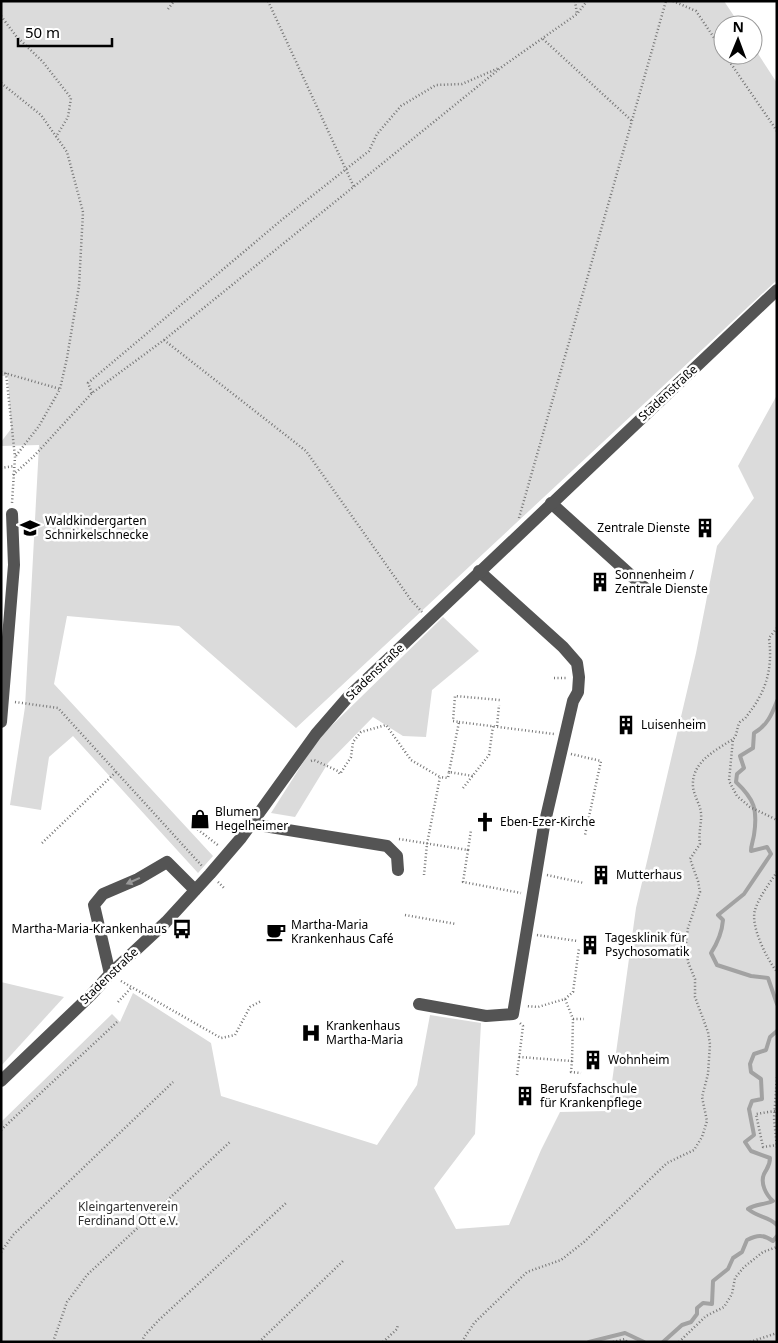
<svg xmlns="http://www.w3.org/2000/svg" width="778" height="1343" viewBox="0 0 778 1343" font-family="'Noto Sans',sans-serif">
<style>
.green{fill:#dbdbdb}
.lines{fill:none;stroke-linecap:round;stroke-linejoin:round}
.stream{stroke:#a2a2a2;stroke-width:4}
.path{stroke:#767676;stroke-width:2.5;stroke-dasharray:1 2.5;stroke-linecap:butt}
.minor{stroke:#545454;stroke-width:12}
.oneway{fill:#989898}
.labels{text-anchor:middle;stroke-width:5;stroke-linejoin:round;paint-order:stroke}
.street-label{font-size:12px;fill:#000;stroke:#fff}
.poi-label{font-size:12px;fill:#000;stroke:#fff;text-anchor:start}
.park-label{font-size:12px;fill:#323232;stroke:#fff}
</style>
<rect width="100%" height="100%" fill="#fff"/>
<!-- green -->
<g class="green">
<path d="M1 1H724L740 25H723V55H753V46L777 83V280L296 728 179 626 67 616 54 684 213 856 198 873 73 736 49 757 41 810 10 805 25 707 39 445 1 446V442L11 429 8 376H1Z"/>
<path d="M777 395V1342H1V1122L112 1014 120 1022 133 993 211 1043 221 1096 377 1145 417 1085 430 1015 481 1023 475 1134 434 1188 456 1229 509 1225 541 1150 560 1112 608 1111 636 908 696 653 717 546 754 498 738 466Z"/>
<path d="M443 617 479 651 432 690 426 737 403 736 373 717 328 763 295 817 271 813 318 739Z"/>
<path d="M1 982 64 997 1 1066Z"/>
</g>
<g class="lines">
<!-- stream -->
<g class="stream">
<path d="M777 701C772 714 767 726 754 733L753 748 740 756 744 768 737 774 736 782C754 799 758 809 754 835 753 841 751 845 751 851L767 847 771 854 744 894 718 915 723 920C722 933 718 942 711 953L717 965 751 976 768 978 777 1004"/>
<path d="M777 1031 770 1037 766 1050 754 1054 750 1064 751 1072 761 1079 762 1099 752 1101 749 1109 754 1135 745 1142 751 1151 770 1158C770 1166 767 1168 764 1174 760 1183 766 1195 773 1201 764 1205 755 1204 748 1209 759 1218 768 1216 777 1225"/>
<path d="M589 1342 625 1333 644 1342"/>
<path d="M663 1342 682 1325 691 1322 697 1314V1308L703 1303 712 1304 713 1281 728 1269 733 1258 742 1252 747 1240C757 1235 763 1234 773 1241L777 1236"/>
</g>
<!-- path -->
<g class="path">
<path d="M268 1 354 187"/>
<path d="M575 1 577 14"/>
<path d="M673 1 696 11 723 51"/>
<path d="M168 9 174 1"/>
<path d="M1 16 16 36 43 62 71 98 68 117 56 137"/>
<path d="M543 39 632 121"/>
<path d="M725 55 777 131"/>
<path d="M1 83 41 115 67 152 83 212 79 286 67 358 60 389 39 426 15 457"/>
<path d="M164 340 306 451 411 600 422 612"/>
<path d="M1 372 60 389"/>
<path d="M6 373 15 457 12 503"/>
<path d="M92 393 88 383 284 218 369 151 377 134 401 106 436 85 462 84 499 68"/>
<path d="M1 468 14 466"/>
<path d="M13 475 35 455 92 393 164 340 503 66 577 14 587 1"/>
<path d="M519 518 666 1"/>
<path d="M777 628 769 638C773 670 766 692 746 717 745 719 742 720 740 722 736 728 738 735 733 739L729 781 737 796 750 807 777 820"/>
<path d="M554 678H568"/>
<path d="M15 702 58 708 202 866"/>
<path d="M459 722 554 734"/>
<path d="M497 726 499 705"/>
<path d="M571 754 601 761 585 835"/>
<path d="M311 761 314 760 338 771 340 774 351 757 353 742 361 732 386 725 411 760 440 777"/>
<path d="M449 772 459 722 453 721 455 696 500 700"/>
<path d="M463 788 489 755 493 726"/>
<path d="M192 825 219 846"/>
<path d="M399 839 468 850 471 830"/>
<path d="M42 843 116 772"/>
<path d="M468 850 463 882 521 893"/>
<path d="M777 872C769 884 759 897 755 910 750 926 767 959 777 972"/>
<path d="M424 875 427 844 440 777 448 778 449 772 473 776"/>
<path d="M547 875 584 883"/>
<path d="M218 882 225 889"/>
<path d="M405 915 456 924"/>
<path d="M537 935 577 941"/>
<path d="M121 981 221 1038 235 1035 250 1007 261 1001"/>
<path d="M565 999 573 992 579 948"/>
<path d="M118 1002 131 988"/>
<path d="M573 1019H584"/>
<path d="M519 1057 572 1061 573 1019 565 999 538 1007 526 1006"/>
<path d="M572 1061 571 1072 581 1073"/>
<path d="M517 1075 523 1026 520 1023"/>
<path d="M777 1077 774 1118 777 1148"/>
<path d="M775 1111 756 1114 763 1147 777 1145"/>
<path d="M1 1130 117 1022"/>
<path d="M1 1252 13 1235 173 1082"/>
<path d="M53 1342 67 1302 87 1275 231 1141"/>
<path d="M142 1342 144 1336 159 1320 286 1203"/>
<path d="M259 1342 343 1261"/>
<path d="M383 1342 397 1329 398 1324"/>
<path d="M462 1342 474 1323 527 1272 561 1260 584 1242 667 1163 694 1150 702 1137 707 1121 702 1097 708 1074 710 1044 708 1032 695 997V979L688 962 686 943 688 928 700 892 698 881 690 859 700 844C698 833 702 823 701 813 700 804 694 796 693 787 691 762 715 751 733 739"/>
<path d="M613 1342 625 1339 627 1342"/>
<path d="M679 1342 706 1316 724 1307 732 1294 735 1278 744 1267 763 1252 777 1247"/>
<path d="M750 1342 777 1333"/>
</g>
<!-- minor -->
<g class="minor">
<path d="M551 503 645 588"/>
<path d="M1 722 14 565 12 514"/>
<path d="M251 824 387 846 397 856 398 870"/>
<path d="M110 974 94 905 103 894 138 879 167 862 195 890"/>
<path d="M419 1004 486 1016 513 1014 544 826 573 701 578 692 579 677 577 663 563 647 479 571"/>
<path d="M1 1081 91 995 110 974 166 922 210 874 241 838 316 734 349 696 777 290"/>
</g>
</g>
<!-- one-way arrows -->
<defs><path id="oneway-solid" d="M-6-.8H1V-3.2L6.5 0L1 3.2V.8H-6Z" transform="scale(1.25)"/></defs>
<use class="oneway" href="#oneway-solid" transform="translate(133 881) rotate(156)"/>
<!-- icons -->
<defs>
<symbol id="school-bare" viewBox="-9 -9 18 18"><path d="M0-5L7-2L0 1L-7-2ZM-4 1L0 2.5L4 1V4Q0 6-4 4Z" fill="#000" stroke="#fff" stroke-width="2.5" paint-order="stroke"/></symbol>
<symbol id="building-bare" viewBox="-9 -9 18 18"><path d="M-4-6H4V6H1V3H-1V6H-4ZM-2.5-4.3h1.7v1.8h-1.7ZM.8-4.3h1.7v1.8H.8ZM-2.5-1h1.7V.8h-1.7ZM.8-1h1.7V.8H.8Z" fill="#000" stroke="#fff" stroke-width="2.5" paint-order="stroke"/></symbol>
<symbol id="shop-bare" viewBox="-9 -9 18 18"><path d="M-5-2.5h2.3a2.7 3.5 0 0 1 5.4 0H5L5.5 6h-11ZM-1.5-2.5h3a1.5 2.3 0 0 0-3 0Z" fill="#000" stroke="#fff" stroke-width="2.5" paint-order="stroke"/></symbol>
<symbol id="church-bare" viewBox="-9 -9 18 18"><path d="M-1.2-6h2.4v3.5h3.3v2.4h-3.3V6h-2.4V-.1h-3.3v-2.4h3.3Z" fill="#000" stroke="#fff" stroke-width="2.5" paint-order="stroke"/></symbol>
<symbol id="bus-bare" viewBox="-9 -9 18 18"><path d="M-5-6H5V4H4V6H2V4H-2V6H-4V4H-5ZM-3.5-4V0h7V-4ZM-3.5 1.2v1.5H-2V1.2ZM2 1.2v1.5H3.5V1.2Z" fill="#000" stroke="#fff" stroke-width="2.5" paint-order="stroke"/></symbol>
<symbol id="cafe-bare" viewBox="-9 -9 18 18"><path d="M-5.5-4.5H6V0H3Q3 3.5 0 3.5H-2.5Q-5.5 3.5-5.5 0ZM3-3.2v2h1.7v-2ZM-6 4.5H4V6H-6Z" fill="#000" stroke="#fff" stroke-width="2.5" paint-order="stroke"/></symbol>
<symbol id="hospital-bare" viewBox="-9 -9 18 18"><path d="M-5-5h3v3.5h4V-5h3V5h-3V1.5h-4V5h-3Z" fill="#000" stroke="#fff" stroke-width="2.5" paint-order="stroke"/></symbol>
</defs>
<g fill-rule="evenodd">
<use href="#school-bare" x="16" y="514" width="28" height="28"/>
<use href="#building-bare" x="691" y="514" width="28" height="28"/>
<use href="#building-bare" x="586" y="568" width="28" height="28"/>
<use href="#building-bare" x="612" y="711" width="28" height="28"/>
<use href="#shop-bare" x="186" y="805" width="28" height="28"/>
<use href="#church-bare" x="471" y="808" width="28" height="28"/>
<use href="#building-bare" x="587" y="861" width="28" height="28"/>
<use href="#bus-bare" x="168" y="915" width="28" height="28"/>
<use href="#cafe-bare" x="262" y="918" width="28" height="28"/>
<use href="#building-bare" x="576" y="931" width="28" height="28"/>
<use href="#hospital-bare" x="297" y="1019" width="28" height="28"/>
<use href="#building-bare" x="579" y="1046" width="28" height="28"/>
<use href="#building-bare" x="511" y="1082" width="28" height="28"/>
</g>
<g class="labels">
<!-- street labels -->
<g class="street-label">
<text transform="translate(668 393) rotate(-43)" y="4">Stadenstraße</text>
<text transform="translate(375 672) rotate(-44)" y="4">Stadenstraße</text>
<text transform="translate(109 976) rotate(-44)" y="4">Stadenstraße</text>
</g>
<!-- poi labels -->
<g class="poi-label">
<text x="45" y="525">Waldkindergarten<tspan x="45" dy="14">Schnirkelschnecke</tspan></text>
<text x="690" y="532" text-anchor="end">Zentrale Dienste</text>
<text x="615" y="579">Sonnenheim /<tspan x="615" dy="14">Zentrale Dienste</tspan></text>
<text x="641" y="729">Luisenheim</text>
<text x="215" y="816">Blumen<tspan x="215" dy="14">Hegelheimer</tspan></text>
<text x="500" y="826">Eben-Ezer-Kirche</text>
<text x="616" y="879">Mutterhaus</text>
<text x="291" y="929">Martha-Maria<tspan x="291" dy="14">Krankenhaus Café</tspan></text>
<text x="167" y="933" text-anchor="end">Martha-Maria-Krankenhaus</text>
<text x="605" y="942">Tagesklinik für<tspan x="605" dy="14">Psychosomatik</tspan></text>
<text x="326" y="1030">Krankenhaus<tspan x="326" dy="14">Martha-Maria</tspan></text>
<text x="608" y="1064">Wohnheim</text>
<text x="540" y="1093">Berufsfachschule<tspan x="540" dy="14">für Krankenpflege</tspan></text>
</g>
<!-- park labels -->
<g class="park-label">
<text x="128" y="1211">Kleingartenverein<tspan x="128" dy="14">Ferdinand Ott e.V.</tspan></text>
</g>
</g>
<!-- border -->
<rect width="778" height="1343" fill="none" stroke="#000000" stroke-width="5"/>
<!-- north arrow -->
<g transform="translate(738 40) rotate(1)"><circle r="24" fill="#ffffff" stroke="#999999"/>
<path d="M0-4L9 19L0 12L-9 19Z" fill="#000000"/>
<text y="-8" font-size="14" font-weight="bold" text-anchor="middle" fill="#000000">N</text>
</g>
<!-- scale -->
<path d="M18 38v8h94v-8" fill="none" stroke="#000000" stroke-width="2.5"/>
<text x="25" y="38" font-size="15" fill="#000000" stroke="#ffffff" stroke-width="4" paint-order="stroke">50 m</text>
</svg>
